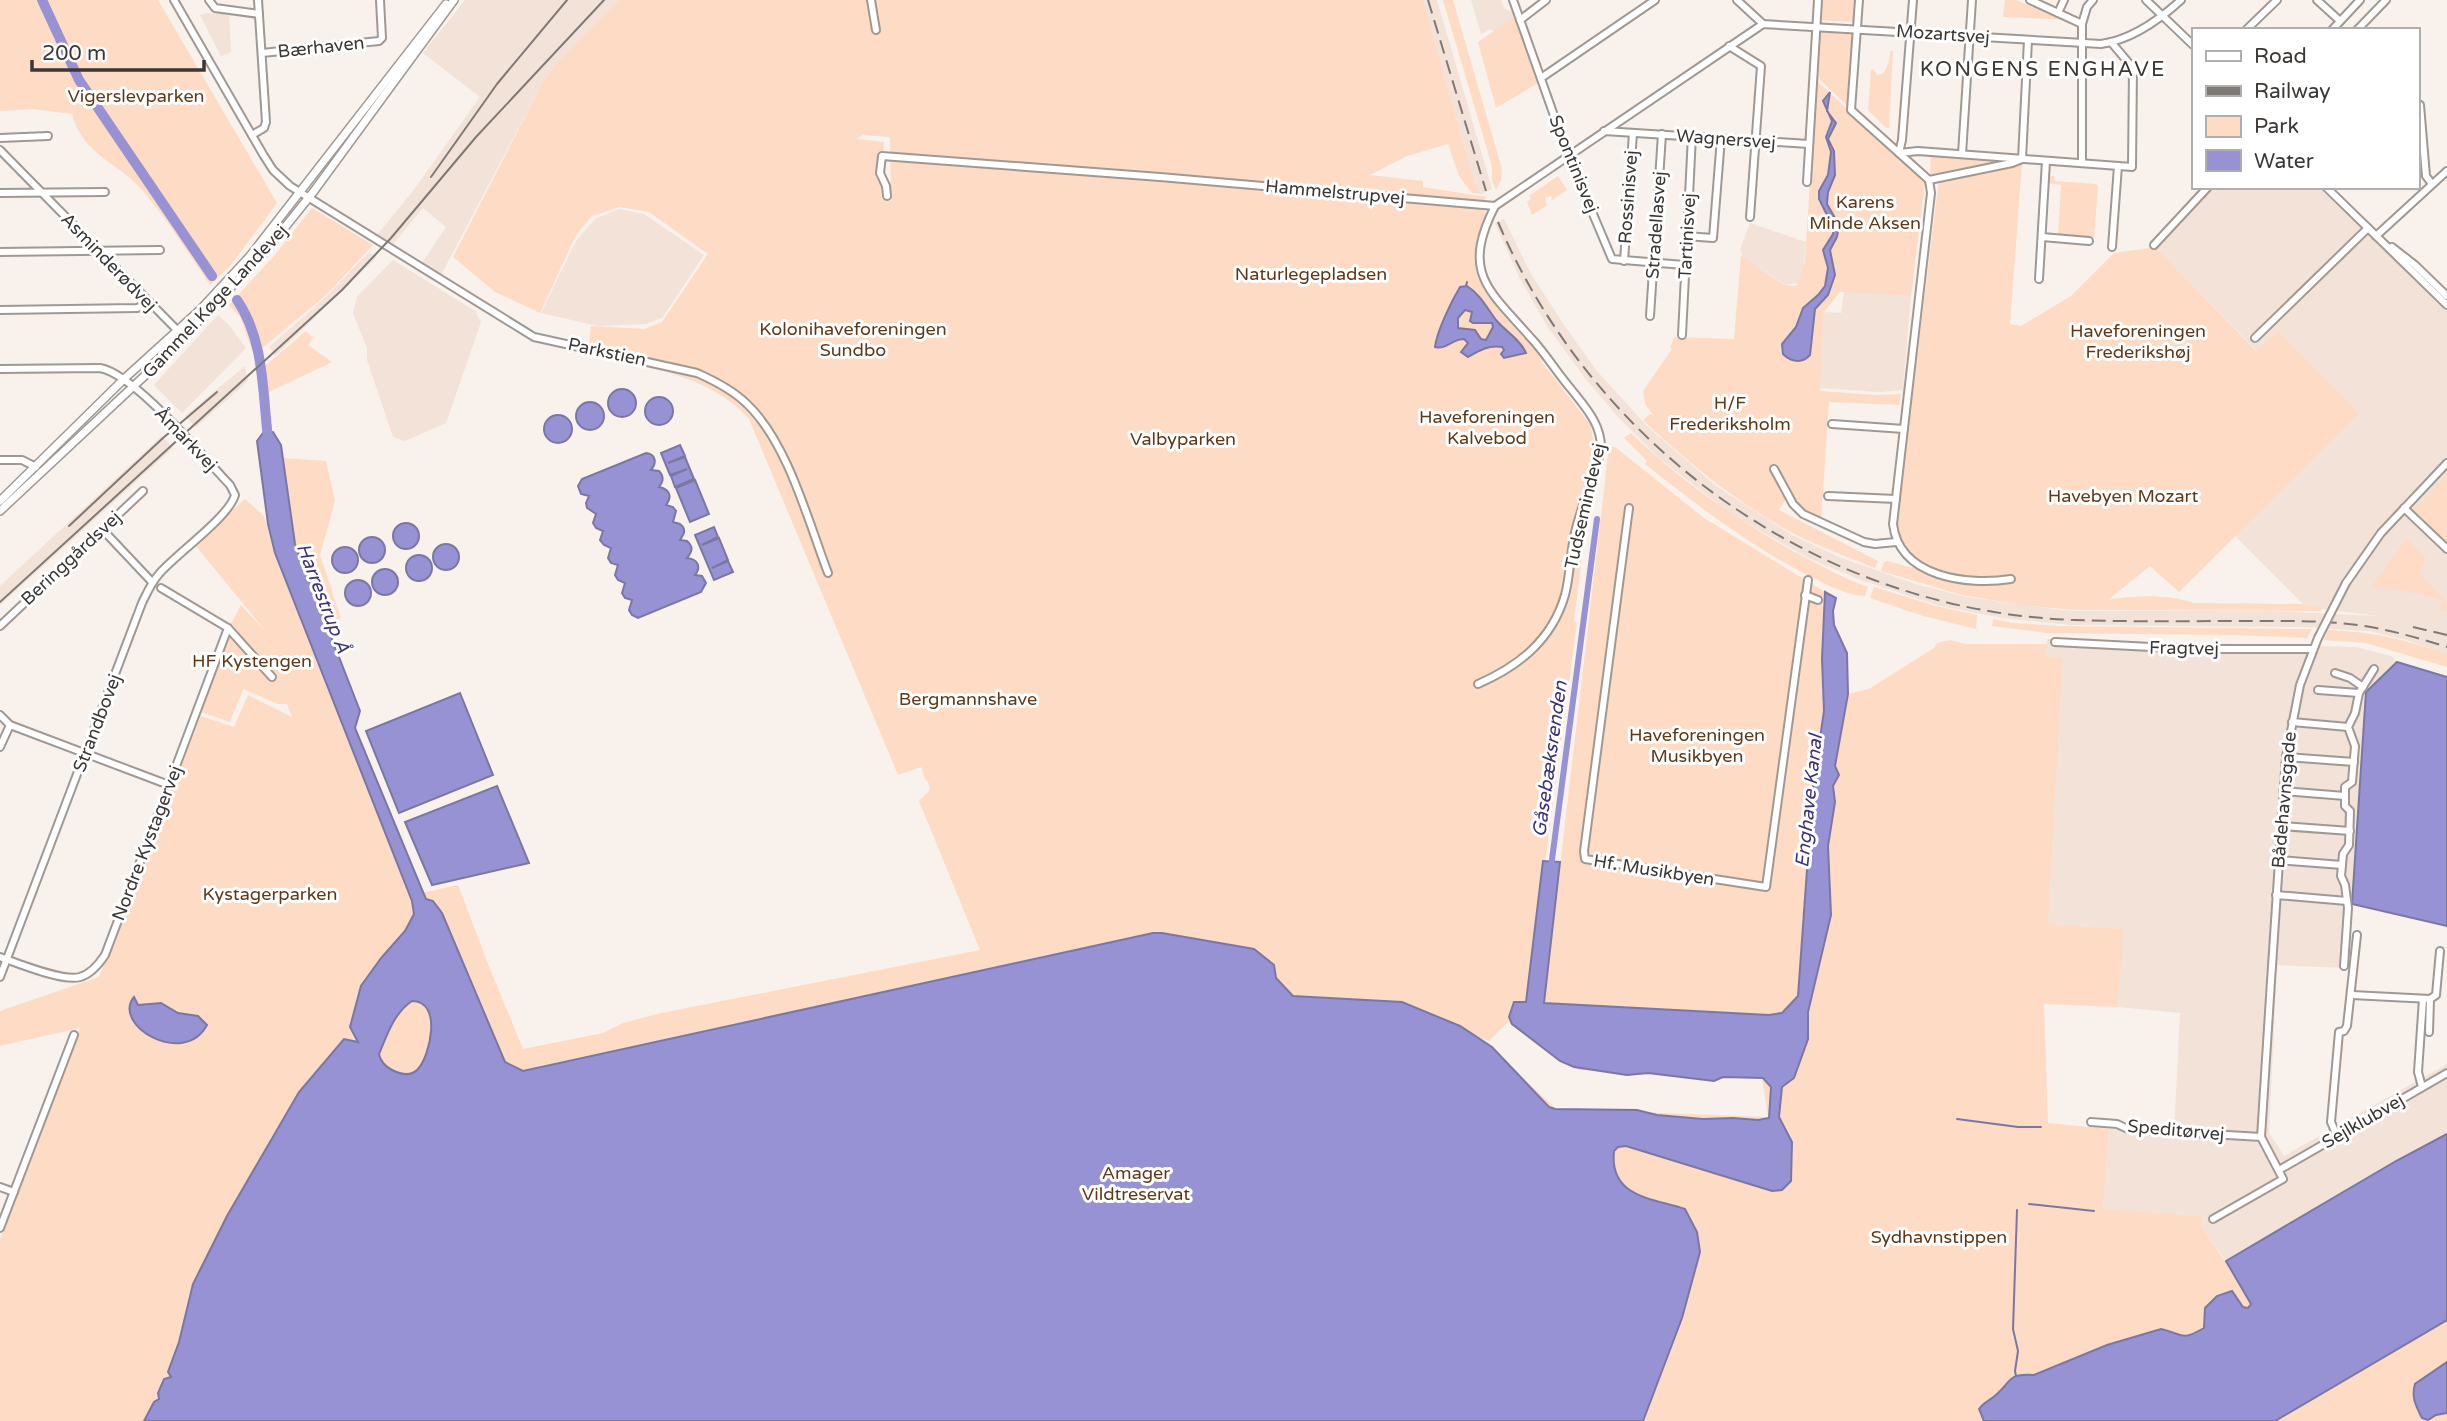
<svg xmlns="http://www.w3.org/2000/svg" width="2447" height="1421" viewBox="0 0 2447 1421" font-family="'Varela Round',sans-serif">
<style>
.built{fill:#f2e2d8}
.green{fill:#fddbc4;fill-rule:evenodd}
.water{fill:#9692d3;stroke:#7b77a4;stroke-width:2;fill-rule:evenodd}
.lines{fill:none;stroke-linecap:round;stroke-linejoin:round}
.stream{stroke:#7b77a4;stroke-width:2}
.canal{stroke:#9692d3;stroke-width:6}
.river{stroke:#9692d3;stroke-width:10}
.minor-casing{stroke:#a09893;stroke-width:10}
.major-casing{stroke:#a09893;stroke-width:10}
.minor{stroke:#fff;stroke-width:6}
.major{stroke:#fff;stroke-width:7}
.tram{stroke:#7f7976;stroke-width:2}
.rail{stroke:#7f7976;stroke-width:2;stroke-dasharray:14 7;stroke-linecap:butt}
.minor-bridge-casing{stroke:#a09893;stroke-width:10;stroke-linecap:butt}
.minor-bridge{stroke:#fff;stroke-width:6}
.labels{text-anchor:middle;stroke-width:6;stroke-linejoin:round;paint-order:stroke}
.street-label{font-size:18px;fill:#3b3735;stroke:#fff}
.park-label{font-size:18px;fill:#613817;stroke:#fff}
.water-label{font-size:19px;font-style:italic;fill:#3d307e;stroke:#fff}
.quarter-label{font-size:21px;letter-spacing:2px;fill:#3b3735;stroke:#fff}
</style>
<rect width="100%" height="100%" fill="#f9f1eb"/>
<!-- built -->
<g class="built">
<path d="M465 0H619L556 63 544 80 441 275 422 263 446 227 423 208 393 244 377 235 413 191 480 97 423 53Z"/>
<path d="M1423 0H1437L1492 189 1481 194 1474 181Z"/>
<path d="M1471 0H1501L1504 8 1509 11H1514L1517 19 1496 33 1491 29 1481 34Z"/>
<path d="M206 13 229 14 231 52 221 56 200 15Z"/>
<path d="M2215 187H2318L2447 299V654L2406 640 2369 631 2302 627 2071 625 2002 618 1940 606 1861 580 1810 559 1731 514 1659 458 1618 417 1585 378 1549 329 1520 279 1495 223 1504 219 1531 274 1562 322 1596 370 1647 426 1716 486 1792 535 1839 557 1915 584 1967 597 2038 607 2072 611H2272L2379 616 2306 607 2235 536 2358 412 2277 332 2257 351 2156 247Z"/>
<path d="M619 209 644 214 704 255 662 318 646 324 598 326 541 313 576 241 595 219Z"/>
<path d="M1750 223 1806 242 1804 263 1797 283 1785 285 1744 257 1740 250Z"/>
<path d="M369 252 377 257 275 356 269 347 322 301Z"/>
<path d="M393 260 475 311 481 322 446 423 405 441 393 437 367 360V348L353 313 357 297Z"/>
<path d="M1844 292 1911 296 1903 390 1881 392 1820 388 1824 312 1841 313Z"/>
<path d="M218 315 228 324 246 348 182 413 154 385Z"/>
<path d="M245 366 248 381 196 427 185 416Z"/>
<path d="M162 436 173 448 0 605V586Z"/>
<path d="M2047 639 2356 647 2391 656 2397 662 2366 692 2353 901 2347 968 2277 965 2269 1133 2284 1156 2447 1064V1134L2395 1161 2226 1261 2200 1224V1216L2103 1209 2109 1129 2174 1134 2180 1013 2118 1007 2122 929 2048 924 2063 660 2046 658Z"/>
</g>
<!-- green -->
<g class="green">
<path d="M0 0H158L277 203 230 266 210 285C189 254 168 221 144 192 119 162 83 156 72 114L33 109 0 111Z"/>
<path d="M619 0H1423L1474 181 1481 194 1472 193 1459 176 1448 144 1407 156 1370 175 1423 181V187L1486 197 1482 207 1486 214C1453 283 1507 310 1543 359L1540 360 1590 424 1594 444 1590 463 1594 462 1574 621 1577 622 1526 1005 1544 1004 1609 447H1615L1704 518 1825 592 1822 659 1824 711 1813 786 1798 996 1787 1009 1809 1008 1828 927V846L1835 802 1833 786 1839 775 1835 766 1848 694 1869 689 1934 648 1937 643 1950 640 1965 644H2047L2046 657 2063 659 2048 924 2123 929 2118 1007 2044 1004 2048 1123 2109 1129 2103 1209 2201 1216 2200 1224 2239 1282 2231 1259 2447 1134V1421H0V1239L80 1028 0 1046V1011L99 977 201 716 234 727 248 695 292 717 287 704H278L243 689 230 722 201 712 233 627 231 624 241 605 267 633 195 545 245 499 264 516 275 553 413 901 424 898 422 893 458 885 488 964 523 1049 603 1033 623 1023 662 1013 980 950 919 801 930 790 928 781H926L921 767 898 775 749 419C710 374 643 367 588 354L591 326 644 329 662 322 708 254 649 212 620 207 592 216 576 235 540 313 495 292 453 257 544 80 556 63ZM863 135 890 137 891 201 882 199 881 196 884 142 856 139ZM1159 934 1254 949 820 1006ZM1508 1022 1579 1070 1762 1078 1768 1117 1556 1109 1480 1038 1489 1041Z"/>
<path d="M1443 0H1453L1502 169 1501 180 1496 190 1492 181V166Z"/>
<path d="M1822 0H1857L1855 22 1820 20Z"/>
<path d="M2005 0H2016L2049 14 2051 11 2071 20 2003 17Z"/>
<path d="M1516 16 1538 83 1496 108 1478 42Z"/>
<path d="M1820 31 1855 33 1849 107 1817 77Z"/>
<path d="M1890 51H1893L1889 128H1886L1868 110 1871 70 1873 69 1877 75 1883 74C1888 67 1890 59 1890 51Z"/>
<path d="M1816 80 1925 182 1911 296 1840 292 1824 312 1820 391 1875 395 1901 394 1899 405 1829 402 1821 521 1802 509 1792 494 1787 497 1779 510 1878 561 1875 568C1845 556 1814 545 1785 529 1733 499 1687 462 1643 420L1650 414 1654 416 1645 404 1643 391 1672 349 1670 348 1674 337 1734 339 1741 255 1784 285 1796 286 1805 261Z"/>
<path d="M1931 154 1993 159 1995 161 1993 164 1935 175 1930 174Z"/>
<path d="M2022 163 2010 324 2021 326 2071 296 2114 253 2156 247 2256 351 2278 331 2359 413 2179 592 2150 566 2108 600C2134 595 2168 594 2194 603L2301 604 2322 608 2321 611 2074 610 2022 605 1962 595 1881 571 1884 562 1887 561 1913 568 1895 534 1939 180Z"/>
<path d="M1558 176 1567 190 1552 200 1551 196 1545 198 1547 205 1532 215 1527 202 1531 199 1529 196Z"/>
<path d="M2049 176H2054L2055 181 2096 184 2098 186 2094 237 2058 235 2061 185 2048 183Z"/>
<path d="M312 208 373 245 326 295 254 355 240 317 229 305 274 256Z"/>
<path d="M306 331 313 338 308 345 332 362 267 393 264 367Z"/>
<path d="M1631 433C1684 484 1745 526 1810 560 1829 570 1848 580 1868 587L1865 596C1844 595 1824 583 1805 574 1745 542 1698 506 1645 464L1647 461 1624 438Z"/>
<path d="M283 458 326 461 335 501 320 555 341 618 327 625 295 544Z"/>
<path d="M2447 474V543L2413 511Z"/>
<path d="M2407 539 2426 558 2419 573 2446 601 2447 610H2440L2442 600 2401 590 2371 587Z"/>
<path d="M1874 587 1936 606 1977 615 1976 629 1923 616 1870 598Z"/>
<path d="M1993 619 2013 623 2062 626 2312 629 2307 638 2237 635 2047 633 1992 626Z"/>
<path d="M2328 630C2375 632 2403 639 2447 654V667L2366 643 2324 640Z"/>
</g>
<!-- water -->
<g class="water">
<path d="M1830 92 1827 111 1836 123 1828 139 1834 151 1835 175 1828 192 1827 204 1839 225 1837 237 1830 250 1835 275 1828 295 1815 309 1810 355C1802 364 1791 362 1783 354L1782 344 1796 327 1803 308 1818 295 1825 286 1828 268 1823 250 1833 234 1834 229 1819 199V191L1828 175 1831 152 1826 137 1832 121 1823 101Z"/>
<path d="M1467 286C1480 294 1487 308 1496 320 1505 331 1520 339 1526 353L1504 358 1501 354 1504 350 1502 347C1488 345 1480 350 1468 357L1461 352 1468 343 1464 339C1452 339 1446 350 1435 347 1437 331 1451 302 1460 287ZM1465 310 1472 312 1470 321 1473 323H1492L1493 327 1486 340 1481 339 1475 330 1458 328V318Z"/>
<circle cx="622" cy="403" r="14"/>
<circle cx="659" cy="411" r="14"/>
<circle cx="590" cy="416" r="14"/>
<circle cx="558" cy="429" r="14"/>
<path d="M273 432 281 445 295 544 360 711 355 728 423 892 426 899 433 901 442 913 505 1062 523 1071 1153 933H1162L1254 949 1274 965 1276 978 1293 996 1402 1002 1460 1026 1492 1047 1549 1107 1555 1109 1637 1110 1657 1115 1703 1119 1733 1118 1758 1120 1769 1118 1771 1087 1763 1078 1723 1077 1714 1081 1648 1073 1627 1075 1574 1067 1560 1061 1512 1024 1509 1017 1514 1002H1526L1543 861 1560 862 1544 1003 1769 1015 1782 1013 1798 996 1813 786 1824 711 1822 659 1825 592 1836 598 1833 611 1834 625 1847 653 1848 694 1835 766 1839 775 1833 786 1835 802 1828 846 1831 915 1808 1012V1039L1794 1078 1782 1087 1779 1117 1792 1142 1791 1181 1782 1190 1772 1191 1626 1146 1618 1147 1614 1151C1609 1198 1653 1198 1685 1209L1697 1232 1700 1252 1682 1318 1643 1421H144L154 1402 159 1399 158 1393 164 1379 171 1377 168 1372 179 1342 193 1284 227 1216 299 1092 344 1039 358 1042 350 1027 361 986 381 958 405 931 414 914 412 901 275 553 268 524 257 441 263 433ZM412 1001C443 1001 430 1056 418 1069 411 1077 400 1074 392 1070 386 1067 380 1061 379 1054 387 1035 394 1013 412 1001Z"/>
<path d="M680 445 685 456 668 463 685 457 694 479 675 487 671 476 687 469 670 475 661 453Z"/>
<path d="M646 453C656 454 657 463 651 470L659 471C665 477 663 482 659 487 669 489 673 496 666 505L673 507 676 511 673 522 680 524C687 529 684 534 680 540L687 541C694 547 692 552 687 558 697 559 702 566 695 575L702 576 706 583 701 592 638 618 632 615 629 610 632 600 625 598 622 593 625 583 618 580 615 575 618 565 611 563 608 558 611 548 604 545 600 540 603 531 596 528 593 523 596 514 587 508 586 503 589 496 581 494 578 486 582 479Z"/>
<path d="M695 480 709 514 690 522 676 488Z"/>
<circle cx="406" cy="536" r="13"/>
<path d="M714 527 718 537 702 545 719 538 728 560 712 568 728 561 733 572 714 580 695 535Z"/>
<circle cx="372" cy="550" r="13"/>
<circle cx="446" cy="557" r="13"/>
<circle cx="345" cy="560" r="13"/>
<circle cx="419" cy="568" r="13"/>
<circle cx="385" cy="582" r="13"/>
<circle cx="358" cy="593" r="13"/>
<path d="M2397 662 2447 677V926L2352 904 2366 692Z"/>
<path d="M460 693 493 775 399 813 366 731Z"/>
<path d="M497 786 529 863 432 885 405 822Z"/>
<path d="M134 997 138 1005 161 1003 178 1013 198 1016 207 1025C184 1068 111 1025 134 997Z"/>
<path d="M2447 1134V1320L2275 1421H1984L1979 1409C1984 1402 1991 1400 1997 1394 2012 1380 2009 1373 2034 1375L2107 1345 2161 1329C2184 1334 2180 1342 2204 1328L2205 1308 2217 1296 2232 1291 2243 1307 2248 1308 2251 1304 2226 1261 2396 1161Z"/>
<path d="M2447 1362V1413L2436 1415 2428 1420 2422 1418C2416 1406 2411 1397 2415 1384Z"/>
</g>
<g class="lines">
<!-- stream -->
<g class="stream">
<path d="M1466 286 1467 282"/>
<path d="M1957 1119 2018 1127H2041"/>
<path d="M2029 1204 2094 1211"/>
<path d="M2016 1376 2015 1371 2018 1351 2013 1329 2017 1210"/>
</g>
<!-- canal -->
<path class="canal" d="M1551 867 1597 519"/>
<!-- river -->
<g class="river">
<path d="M42 0 79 80 212 276"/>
<path d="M237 300C266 342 262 397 269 446"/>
</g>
<defs>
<g id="minor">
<path d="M174 0 264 156 273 170 290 186 534 337 697 373C715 381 733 390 747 404 788 443 808 521 828 573"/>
<path d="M209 0 215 8 259 14"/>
<path d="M871 0 876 30"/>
<path d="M1513 0 1568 155 1612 259 1684 265"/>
<path d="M1737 0 1763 24"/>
<path d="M1859 0 1851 110 1929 180"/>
<path d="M1913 0 1902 140 1899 153 1918 151 2132 167 2133 68 2111 42"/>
<path d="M2030 0 2082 24V163"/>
<path d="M2146 0 2193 45"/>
<path d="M2317 0 2340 21"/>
<path d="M2058 13 2064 0"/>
<path d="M1520 20 1546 0"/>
<path d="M2082 24 2087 7 2093 0"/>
<path d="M2246 30 2277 0"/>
<path d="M2332 30 2360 0"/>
<path d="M2357 30 2386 0"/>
<path d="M1729 46 1761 66 1750 217"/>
<path d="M262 53 379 41 382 38 380 0"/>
<path d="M1541 78 1655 0"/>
<path d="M2417 103 2420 105 2426 176 2432 184"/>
<path d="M1604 131 1809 144"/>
<path d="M252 135 264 128 266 122 258 0"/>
<path d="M0 138 48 136"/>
<path d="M0 150 177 330"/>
<path d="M1962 154 1972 0"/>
<path d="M1929 180 1931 193 1893 524C1899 577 1967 586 2011 579"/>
<path d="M1929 180 2012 163 2022 159 2028 40"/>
<path d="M1807 182 1818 0"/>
<path d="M2326 187 2447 305"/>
<path d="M0 193 105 192"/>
<path d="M887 196 886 186 880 173 882 156 1160 177 1495 206 1763 24 2101 44C2131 40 2159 20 2181 0"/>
<path d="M1686 236 1713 238 1721 138"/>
<path d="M2376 236 2447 171"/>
<path d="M2042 237 2089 241"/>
<path d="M2154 245 2208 187"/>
<path d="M2112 247 2118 166"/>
<path d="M2392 247 2415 265 2447 296"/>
<path d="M0 252 160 250"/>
<path d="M1624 261 1633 133"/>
<path d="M2039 279 2046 161"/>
<path d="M0 310 137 308 150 303"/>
<path d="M1650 316 1662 134"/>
<path d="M1682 335 1692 136"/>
<path d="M2255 338 2368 228"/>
<path d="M0 369 100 368C135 374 203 457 230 485L235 495C229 517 176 554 159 574 151 583 147 593 142 603L0 977"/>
<path d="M1832 424 1904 429"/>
<path d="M0 460H22L36 467"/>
<path d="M1774 469 1793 504 1803 514 1864 542 1875 544 1896 542"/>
<path d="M1828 496 1896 499"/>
<path d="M1629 508 1584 851 1585 859 1766 887 1808 580"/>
<path d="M2404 508 2447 549"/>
<path d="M102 529 152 582"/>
<path d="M2346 583 2381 533 2447 463"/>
<path d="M161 588 228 628 272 677"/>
<path d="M1805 595 1818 600"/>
<path d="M0 626 143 491"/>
<path d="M2055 642 2189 649H2313"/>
<path d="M2335 673 2350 678 2363 687"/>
<path d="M1478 684C1519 666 1552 640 1565 595 1570 576 1570 556 1574 537 1580 507 1594 480 1601 450 1602 425 1586 408 1571 389 1557 373 1546 354 1531 338 1488 289 1461 273 1495 206"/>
<path d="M2318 690 2359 693"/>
<path d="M0 715 10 725 169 785"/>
<path d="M2292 722 2348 727"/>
<path d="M0 747 10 725"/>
<path d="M2286 757 2354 762"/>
<path d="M2283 791 2345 796"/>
<path d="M2281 826 2350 831"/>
<path d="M2278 860 2342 865"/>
<path d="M2276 895 2347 901"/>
<path d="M0 957C17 963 63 982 80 977 91 974 99 964 105 955L228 628"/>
<path d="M2344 966 2348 908 2345 885 2341 876 2343 854 2349 845 2350 811 2345 806V787L2352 782 2355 746 2348 727 2355 713 2359 693 2374 669"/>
<path d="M2352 995 2430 999 2436 995 2440 951"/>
<path d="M2429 1032 2430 999"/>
<path d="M2422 1087 2418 1072 2423 999"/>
<path d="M2091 1122 2117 1124 2128 1129 2261 1137"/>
<path d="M2337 1136 2331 1122 2339 1032 2344 1031 2347 1026 2357 935"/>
<path d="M2279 1170 2447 1073"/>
<path d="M0 1187 14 1192"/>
<path d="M2213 1219 2283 1179 2261 1137 2271 981 2286 757 2300 685 2318 638"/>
<path d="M0 1228 74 1035"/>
</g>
<g id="major">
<path d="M0 501 125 378 201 309 250 256 446 4"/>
<path d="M0 511 153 368 265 252 314 191 454 0"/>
</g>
</defs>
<!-- minor casing -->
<use href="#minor" class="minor-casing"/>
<!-- major casing -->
<use href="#major" class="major-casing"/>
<!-- minor -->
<use href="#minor" class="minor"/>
<!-- major -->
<use href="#major" class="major"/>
<!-- tram -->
<g class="tram">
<path d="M431 177 497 84 567 0"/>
<path d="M69 526 163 438 217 392"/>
<path d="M0 602 342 290 391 238 476 137 604 0"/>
</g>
<!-- rail -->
<g class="rail">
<path d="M1428 0 1486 191"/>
<path d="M1498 222C1596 452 1823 611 2074 620 2132 622 2190 621 2248 621 2289 621 2331 620 2371 627 2397 632 2422 639 2447 647"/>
<path d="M2413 627 2447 635"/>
</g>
<defs>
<path id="minor-bridge" d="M2318 638 2346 583"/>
</defs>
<!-- minor-bridge casing -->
<use href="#minor-bridge" class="minor-bridge-casing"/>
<!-- minor-bridge -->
<use href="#minor-bridge" class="minor-bridge"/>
</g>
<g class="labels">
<!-- street labels -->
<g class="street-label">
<text transform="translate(1943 34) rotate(4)" y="6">Mozartsvej</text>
<text transform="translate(321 47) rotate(-6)" y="6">Bærhaven</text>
<text transform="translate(1726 139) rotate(4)" y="6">Wagnersvej</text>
<text transform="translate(1574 164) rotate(68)" y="6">Spontinisvej</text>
<text transform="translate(1335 192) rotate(5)" y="6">Hammelstrupvej</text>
<text transform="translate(1628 197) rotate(-86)" y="6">Rossinisvej</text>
<text transform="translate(1656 225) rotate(-86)" y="6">Stradellasvej</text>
<text transform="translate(1687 236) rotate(-87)" y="6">Tartinisvej</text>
<text transform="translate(109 262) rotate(46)" y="6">Asminderødvej</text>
<text transform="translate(215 301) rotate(-47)" y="6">Gammel Køge Landevej</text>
<text transform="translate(607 352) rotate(12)" y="6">Parkstien</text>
<text transform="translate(186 439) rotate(46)" y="6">Åmarkvej</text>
<text transform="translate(1585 506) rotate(-77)" y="6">Tudsemindevej</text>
<text transform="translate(71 558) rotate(-43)" y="6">Beringgårdsvej</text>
<text transform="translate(2184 648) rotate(1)" y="6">Fragtvej</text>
<text transform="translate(97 723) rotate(-69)" y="6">Strandbovej</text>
<text transform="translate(2284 800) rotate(-85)" y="6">Bådehavnsgade</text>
<text transform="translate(147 843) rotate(-69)" y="6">Nordre Kystagervej</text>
<text transform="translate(1654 870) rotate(9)" y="6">Hf. Musikbyen</text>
<text transform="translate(2363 1121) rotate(-30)" y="6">Sejlklubvej</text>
<text transform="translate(2176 1130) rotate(5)" y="6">Speditørvej</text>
</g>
<!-- park labels -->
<g class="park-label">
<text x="136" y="102">Vigerslevparken</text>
<text x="1865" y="208">Karens<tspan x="1865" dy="21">Minde Aksen</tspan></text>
<text x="1311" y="280">Naturlegepladsen</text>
<text x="853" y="335">Kolonihaveforeningen<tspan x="853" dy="21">Sundbo</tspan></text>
<text x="2138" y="337">Haveforeningen<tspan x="2138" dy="21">Frederikshøj</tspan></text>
<text x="1730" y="409">H/F<tspan x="1730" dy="21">Frederiksholm</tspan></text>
<text x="1487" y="423">Haveforeningen<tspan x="1487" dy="21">Kalvebod</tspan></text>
<text x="1183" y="445">Valbyparken</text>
<text x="2123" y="502">Havebyen Mozart</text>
<text x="252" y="667">HF Kystengen</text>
<text x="968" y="705">Bergmannshave</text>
<text x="1697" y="741">Haveforeningen<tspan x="1697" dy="21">Musikbyen</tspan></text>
<text x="270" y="900">Kystagerparken</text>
<text x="1136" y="1179">Amager<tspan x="1136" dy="21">Vildtreservat</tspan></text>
<text x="1939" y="1243">Sydhavnstippen</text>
</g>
<!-- water labels -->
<g class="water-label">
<text transform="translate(324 598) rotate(69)" y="7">Harrestrup Å</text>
<text transform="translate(1549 759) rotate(-82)" y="7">Gåsebæksrenden</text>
<text transform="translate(1808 801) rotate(-84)" y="7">Enghave Kanal</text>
</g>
<!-- quarter labels -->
<g class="quarter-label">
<text x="2043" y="76">KONGENS ENGHAVE</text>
</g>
</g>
<!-- legend -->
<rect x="2192" y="28" width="228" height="161" fill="#ffffff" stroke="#b1afae" stroke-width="2"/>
<rect x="2206" y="51" width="35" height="10" fill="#ffffff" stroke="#b1afae" stroke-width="2"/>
<text x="2254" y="63" font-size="21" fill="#3b3735">Road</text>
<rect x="2206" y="86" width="35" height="10" fill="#7f7976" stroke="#b1afae" stroke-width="2"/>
<text x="2254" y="98" font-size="21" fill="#3b3735">Railway</text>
<rect x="2206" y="116" width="35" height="21" fill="#fddbc4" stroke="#b1afae" stroke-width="2"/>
<text x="2254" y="133" font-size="21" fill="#3b3735">Park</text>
<rect x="2206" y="150" width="35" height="21" fill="#9692d3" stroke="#b1afae" stroke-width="2"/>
<text x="2254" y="168" font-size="21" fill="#3b3735">Water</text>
<!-- scale -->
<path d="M32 60v10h172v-10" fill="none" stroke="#3b3735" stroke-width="3.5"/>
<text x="42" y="60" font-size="21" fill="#3b3735" stroke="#ffffff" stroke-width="5" paint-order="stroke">200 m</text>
</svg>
